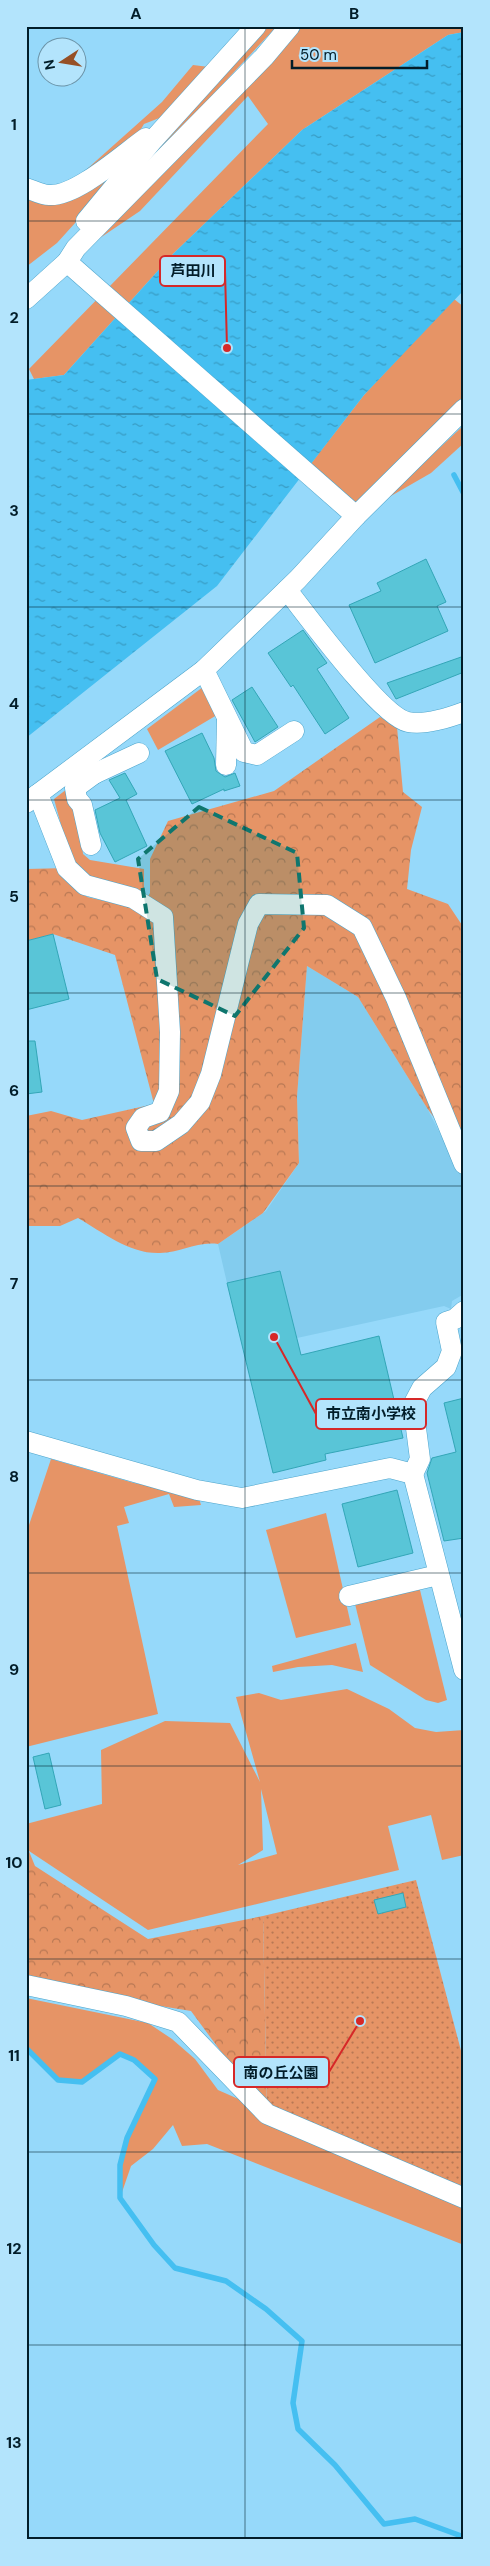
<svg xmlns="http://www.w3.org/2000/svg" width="490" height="2566" viewBox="0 0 490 2566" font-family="'DM Sans','Noto Sans JP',sans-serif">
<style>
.built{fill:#83ccee}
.green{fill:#e69466;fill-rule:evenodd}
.forest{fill:url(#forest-crowns)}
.park{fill:url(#park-dots)}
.water{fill:url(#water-ripples)}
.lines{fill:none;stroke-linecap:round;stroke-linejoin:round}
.stream{stroke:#45bff1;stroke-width:5.5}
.building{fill:#59c5d7;stroke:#33a6b7}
.street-casing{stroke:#4ca4cb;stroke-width:21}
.street{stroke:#fff;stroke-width:20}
.marked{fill:#0f766e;fill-opacity:0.2;stroke:#0f766e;stroke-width:4;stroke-dasharray:10 6;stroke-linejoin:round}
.grid{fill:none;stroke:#021d29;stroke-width:1;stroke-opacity:0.55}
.leader{fill:none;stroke:#d62828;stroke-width:2}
.callout-dot{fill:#d62828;stroke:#b3e4fc;stroke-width:2}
.callout{fill:#b3e4fc;stroke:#d62828;stroke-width:2}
.callout-label{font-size:15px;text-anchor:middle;font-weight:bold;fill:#021d29}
.neatline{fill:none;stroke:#021d29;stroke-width:2}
.grid-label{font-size:16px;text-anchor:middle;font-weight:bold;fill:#021d29}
</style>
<defs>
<pattern id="forest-crowns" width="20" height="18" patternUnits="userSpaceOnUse" patternTransform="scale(1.25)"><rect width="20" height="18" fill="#e69466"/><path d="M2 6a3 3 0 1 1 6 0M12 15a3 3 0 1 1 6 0" fill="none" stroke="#b87854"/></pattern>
<pattern id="park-dots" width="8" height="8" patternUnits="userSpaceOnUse" patternTransform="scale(1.25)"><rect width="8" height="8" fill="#e69466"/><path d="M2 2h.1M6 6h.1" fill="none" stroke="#b87854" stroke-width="1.8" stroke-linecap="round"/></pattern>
<pattern id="water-ripples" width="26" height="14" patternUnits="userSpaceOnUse" patternTransform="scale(1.25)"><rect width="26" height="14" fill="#45bff1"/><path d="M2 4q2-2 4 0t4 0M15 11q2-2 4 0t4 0" fill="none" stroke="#379bc3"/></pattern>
</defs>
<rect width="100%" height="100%" fill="#96d9fa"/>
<!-- built -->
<path class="built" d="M307 966 358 997 427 1108 464 1180V1294L452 1301 451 1309 444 1306 297 1338 280 1271 227 1283 218 1244 266 1211 299 1163 297 1097Z"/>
<!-- green -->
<g class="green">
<path d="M262 26H277L77 240Z"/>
<path d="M300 26H464V32L448 35 302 130 174 253 64 375 34 379 29 369 268 124 248 96 140 211 100 238 260 75Z"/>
<path d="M193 65 209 67 172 113 144 124C133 144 107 158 87 169L162 102Z"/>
<path d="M141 150 57 243 26 267V195L42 201Z"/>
<path d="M454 299 464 307V401L356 506 306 470 364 395Z"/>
<path d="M464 425V443L431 473 384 500Z"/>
<path d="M203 687 217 715 158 750 147 729Z"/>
<path d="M67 789 79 817 83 854 90 860 144 869V897L85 879 67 847 54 799Z"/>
<path d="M51 1459 134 1483 198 1495 201 1505 174 1507 169 1494 124 1507 129 1523 117 1526 158 1714 26 1747V1525H29Z"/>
<path d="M326 1513 351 1625 296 1638 266 1530Z"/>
<path d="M419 1586 447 1700 438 1703 426 1700 370 1665 355 1604Z"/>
<path d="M356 1643 363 1672 332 1665 298 1667 273 1672 272 1666Z"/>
<path d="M347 1689 389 1709 415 1728 436 1732 464 1730V1761L461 1762 464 1774V1855L442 1860 431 1815 388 1826 399 1870 148 1930 29 1851 26 1844V1824L102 1804 101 1750 165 1721 230 1723 260 1782 236 1697 259 1693 281 1700ZM261 1789 277 1854 238 1865 263 1850Z"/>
<path d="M26 1998 148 2023 172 2039 195 2059 218 2090 464 2198V2245L207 2144 182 2146 173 2125 153 2149 131 2166 120 2198V2165L127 2138 155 2079 134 2060 120 2054 82 2082 58 2080 26 2048Z"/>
</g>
<!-- forest -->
<g class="forest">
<path d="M380 717 397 727 403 792 422 807 411 850 407 889 448 904 464 928V1159L427 1108 358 997 307 966 297 1097 299 1163 263 1213 218 1244C197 1241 180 1253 160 1253 129 1254 104 1233 78 1218L60 1226H26V1116L51 1111 82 1120 154 1104 115 955 53 934 26 941V869L67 868 87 897 141 909 150 893V859L168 821 274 791Z"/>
<path d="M26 1844 35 1866 148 1939 263 1916 267 2114 191 2011 26 1984Z"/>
</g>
<!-- park -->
<path class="park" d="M416 1880 464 2062V2198L267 2114 263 1916Z"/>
<!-- water -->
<path class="water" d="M464 32V290L364 395 217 586 26 738V380L64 375 174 253 302 130 448 35Z"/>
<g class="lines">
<!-- stream -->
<g class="stream">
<path d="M454 475 464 494"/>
<path d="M26 2048 58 2080 82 2082 120 2054 134 2060 155 2079 127 2138 120 2165V2198L154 2245 175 2268 226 2281 266 2309 302 2341 293 2403 298 2429 335 2465 384 2524 415 2519 464 2537"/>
</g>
</g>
<!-- building -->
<g class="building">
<path d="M426 559 446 602 437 606 448 631 375 663 349 605 381 591 377 583Z"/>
<path d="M303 630 327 663 317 669 349 718 325 734 293 685 291 687 268 653Z"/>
<path d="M464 656V672L396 699 387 683Z"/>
<path d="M252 687 278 727 255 742 232 700Z"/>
<path d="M202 733 214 758 216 771 225 777 235 773 240 786 224 791V789L192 804 165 751Z"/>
<path d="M125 773 137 794 126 800 147 846 115 862 100 833 95 810 120 798 109 780Z"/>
<path d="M53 934 69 999 26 1010V941Z"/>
<path d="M26 1041H35L42 1092 26 1094Z"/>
<path d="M280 1271 301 1355 379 1336 403 1438 325 1454 326 1460 273 1473 227 1283Z"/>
<path d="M464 1398V1538L444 1541 427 1473 432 1458 456 1452 444 1403Z"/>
<path d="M397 1490 413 1553 358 1567 342 1504Z"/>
<path d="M49 1753 61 1805 45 1809 33 1757Z"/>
<path d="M403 1893 406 1907 378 1914 374 1900Z"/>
</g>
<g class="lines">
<defs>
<g id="street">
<path d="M26 188C33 190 41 195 49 195 76 197 123 154 146 138"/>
<path d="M86 221 153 140 256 26"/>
<path d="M67 262 356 516"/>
<path d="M26 299 67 262 76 248 264 57 290 26"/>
<path d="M287 590C307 615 381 717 408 722 424 725 448 718 464 712"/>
<path d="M204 670 244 752 257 755 294 731"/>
<path d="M83 761 94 774 75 788 77 799 82 805 91 845"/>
<path d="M226 765 227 720"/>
<path d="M94 774 139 753"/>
<path d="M38 794 67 868 85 885 133 898 163 917 170 1032 169 1091 160 1112 143 1118 136 1128 141 1141H156L181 1124 200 1102 211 1074 248 924 259 904 327 905 362 927 396 998 464 1164"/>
<path d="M26 803 204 670 298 579 356 516 464 409"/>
<path d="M26 1441 197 1490 242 1498 390 1468 413 1474 464 1670"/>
<path d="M413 1474 420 1459 413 1405 422 1388 446 1367 452 1351 446 1322 455 1319 464 1311"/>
<path d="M349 1596 438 1575"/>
<path d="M26 1985 126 2006 178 2022 267 2114 464 2198"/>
</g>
</defs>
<!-- street casing -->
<use href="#street" class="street-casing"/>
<!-- street -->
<use href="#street" class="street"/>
</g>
<!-- marked area -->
<path class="marked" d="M199 807 297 853 304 928 235 1016 157 979 138 859Z"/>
<!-- grid -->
<path class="grid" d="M245 26V2540M26 221H464M26 414H464M26 607H464M26 800H464M26 993H464M26 1186H464M26 1380H464M26 1573H464M26 1766H464M26 1959H464M26 2152H464M26 2345H464"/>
<!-- callouts -->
<path class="leader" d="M227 348L225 271M274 1337L316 1414M360 2021L329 2072"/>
<g class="callout-dot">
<circle cx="227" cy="348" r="5"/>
<circle cx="274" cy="1337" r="5"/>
<circle cx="360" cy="2021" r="5"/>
</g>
<g class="callout">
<rect x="160" y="256" width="65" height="30" rx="5"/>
<rect x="316" y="1399" width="110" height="30" rx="5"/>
<rect x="234" y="2057" width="95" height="30" rx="5"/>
</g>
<g class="callout-label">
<text x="193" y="276">芦田川</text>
<text x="371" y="1419">市立南小学校</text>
<text x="281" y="2078">南の丘公園</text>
</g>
<!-- border -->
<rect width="490" height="2566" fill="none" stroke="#b3e4fc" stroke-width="55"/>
<!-- north arrow -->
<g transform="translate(62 62) rotate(258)"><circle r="24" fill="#b3e4fc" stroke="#6c94a8"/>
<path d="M0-4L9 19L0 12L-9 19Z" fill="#965026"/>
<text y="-8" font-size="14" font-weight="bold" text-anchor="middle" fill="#021d29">N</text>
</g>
<!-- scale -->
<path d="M292 60v8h135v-8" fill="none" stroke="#021d29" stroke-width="2.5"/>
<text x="300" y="60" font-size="15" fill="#021d29" stroke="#b3e4fc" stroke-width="4" paint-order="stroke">50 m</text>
<rect x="28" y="28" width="434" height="2510" class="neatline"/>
<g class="grid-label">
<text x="136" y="19">A</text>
<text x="354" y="19">B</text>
<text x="14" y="130">1</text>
<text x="14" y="323">2</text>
<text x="14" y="516">3</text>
<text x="14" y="709">4</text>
<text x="14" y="902">5</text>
<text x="14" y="1096">6</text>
<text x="14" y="1289">7</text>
<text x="14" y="1482">8</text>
<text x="14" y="1675">9</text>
<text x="14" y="1868">10</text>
<text x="14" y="2061">11</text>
<text x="14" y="2254">12</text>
<text x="14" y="2448">13</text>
</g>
</svg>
